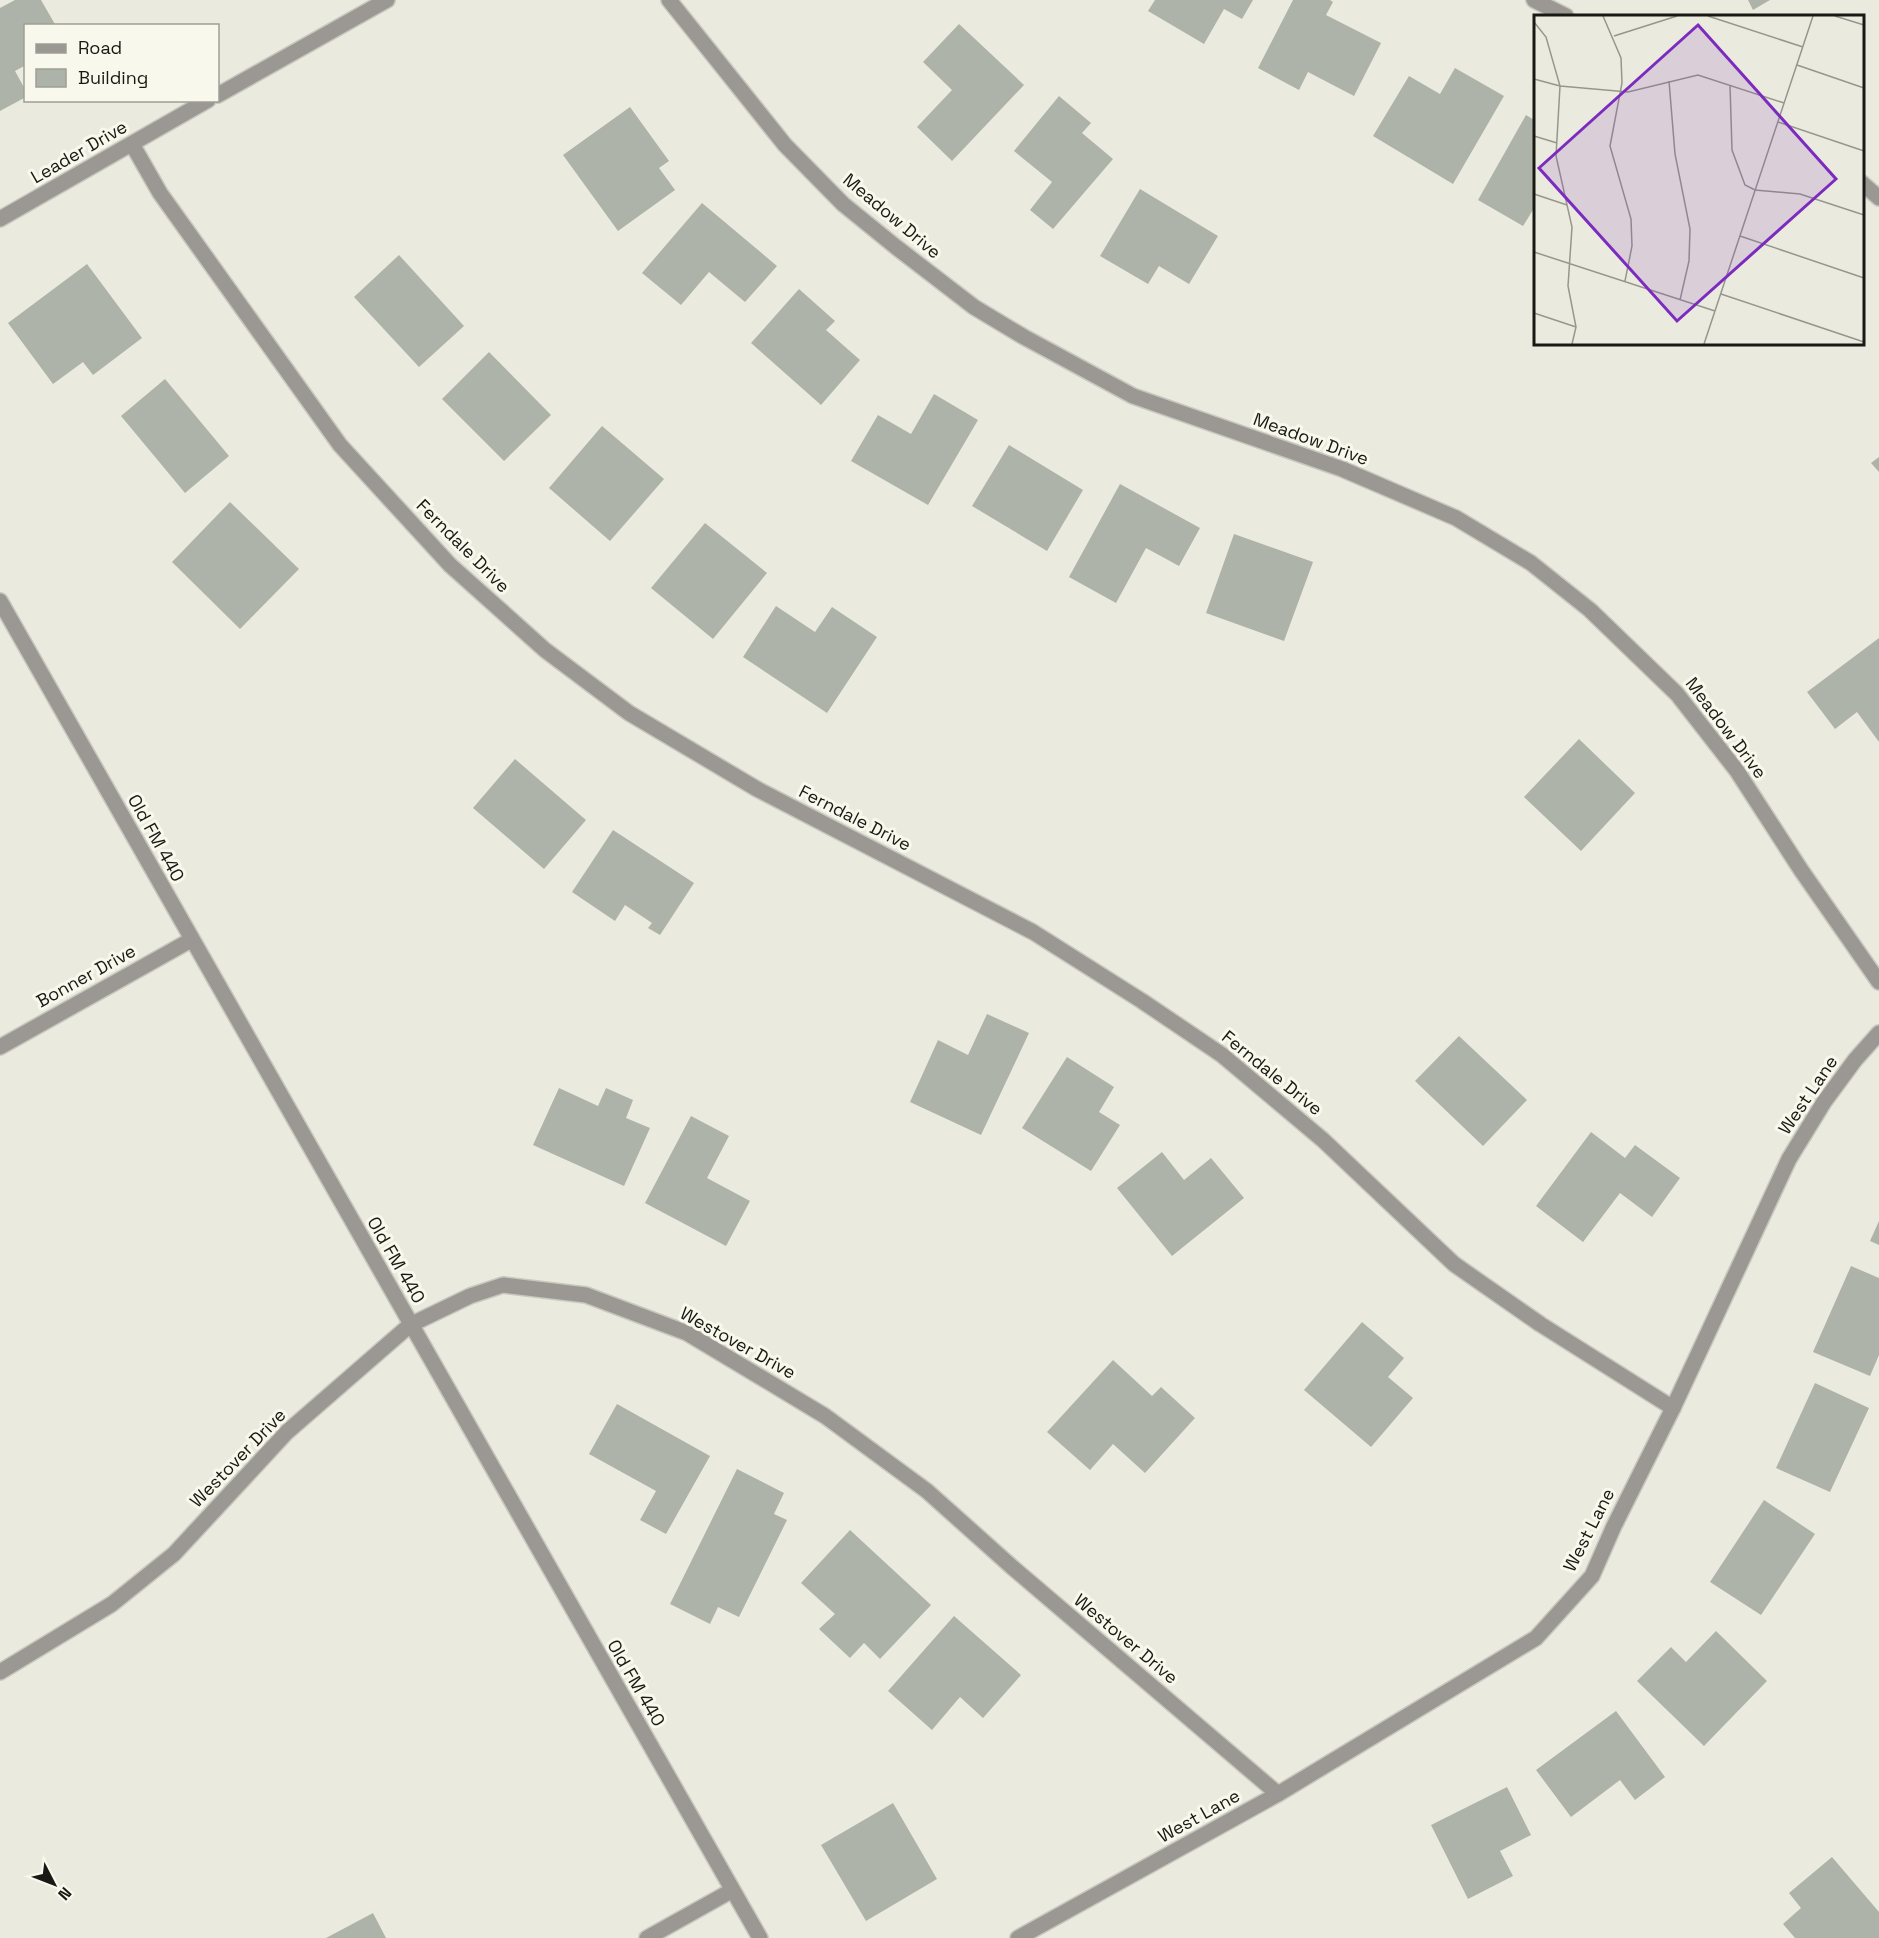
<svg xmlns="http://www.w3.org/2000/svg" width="1879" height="1938" viewBox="0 0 1879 1938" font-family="'Space Grotesk',sans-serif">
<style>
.building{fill:#aeb3a9}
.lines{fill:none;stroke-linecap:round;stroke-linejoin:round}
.minor-casing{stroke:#c9c8bf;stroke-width:18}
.minor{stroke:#9b9894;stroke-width:15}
.labels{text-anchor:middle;stroke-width:6;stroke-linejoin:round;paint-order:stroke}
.street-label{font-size:18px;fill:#181814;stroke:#f9f8ec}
.inset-road{fill:none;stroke:#97968e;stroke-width:1.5}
.view{fill:#7b2cbf;fill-opacity:0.15;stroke:#7b2cbf;stroke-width:3}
.inset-edge{fill:none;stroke:#181814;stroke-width:3}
</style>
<rect width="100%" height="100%" fill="#ebeadf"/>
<!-- building -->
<g class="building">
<path d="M15 0H41L56 26H26V65L15 71 26 91V97L0 111V8Z"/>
<path d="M1155 0H1253L1242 19 1224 9 1204 44 1148 11Z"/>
<path d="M1293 0H1330L1333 2 1326 15 1381 43 1354 96 1308 72 1299 90 1258 68Z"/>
<path d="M1748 0H1770L1753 10Z"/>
<path d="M959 24 1024 85 952 161 917 127 952 90 923 62Z"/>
<path d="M1455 68 1504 96 1453 184 1373 136 1409 76 1440 94Z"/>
<path d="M1059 96 1091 123 1082 133 1113 159 1053 229 1030 210 1052 182 1014 151Z"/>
<path d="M630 107 669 161 659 168 675 190 618 231 563 155Z"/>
<path d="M1526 115 1536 121V205L1523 226 1478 200Z"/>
<path d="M1140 189 1218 236 1189 284 1159 266 1148 284 1100 256Z"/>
<path d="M702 203 777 266 745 302 709 272 681 305 642 273Z"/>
<path d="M399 255 464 326 419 367 354 297Z"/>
<path d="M87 264 142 338 93 375 83 362 53 384 8 323Z"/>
<path d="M799 289 835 321 826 330 860 360 821 405 751 343Z"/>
<path d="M489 352 551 415 504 461 442 399Z"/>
<path d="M165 379 229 456 185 493 121 416Z"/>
<path d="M934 394 978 420 928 505 851 461 878 415 911 434Z"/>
<path d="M602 426 664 479 610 541 549 488Z"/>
<path d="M1009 445 1083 490 1047 551 972 506Z"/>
<path d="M1879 457V472L1871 463Z"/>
<path d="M1120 484 1200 528 1179 566 1146 548 1116 603 1069 577Z"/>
<path d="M230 502 299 569 240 629 172 562Z"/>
<path d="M705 523 767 573 713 639 651 588Z"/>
<path d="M1234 534 1313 562 1284 641 1206 613Z"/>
<path d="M776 606 815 632 832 607 877 637 827 713 743 657Z"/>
<path d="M1879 638V742L1857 712 1835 729 1807 692Z"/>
<path d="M1579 739 1635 793 1581 851 1524 797Z"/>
<path d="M515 759 586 820 544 869 473 808Z"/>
<path d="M613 830 694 883 660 935 648 928 652 923 625 905 615 921 572 892Z"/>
<path d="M987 1014 1029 1033 981 1135 910 1102 938 1040 968 1055Z"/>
<path d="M1459 1036 1527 1100 1483 1146 1415 1081Z"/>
<path d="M1067 1057 1114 1087 1099 1112 1120 1125 1091 1171 1022 1128Z"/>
<path d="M559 1088 598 1106 606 1088 633 1100 626 1118 650 1128 624 1186 533 1145Z"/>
<path d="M691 1116 729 1136 707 1178 750 1201 726 1246 645 1203Z"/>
<path d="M1591 1132 1625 1158 1635 1145 1680 1178 1652 1217 1620 1193 1583 1242 1536 1206Z"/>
<path d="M1162 1152 1184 1180 1211 1158 1244 1198 1172 1256 1117 1188Z"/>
<path d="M1879 1221V1245L1870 1241Z"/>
<path d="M1851 1266 1879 1278V1355L1870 1376 1813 1352Z"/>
<path d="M1362 1322 1404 1358 1388 1377 1413 1398 1371 1447 1304 1390Z"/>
<path d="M1113 1360 1152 1396 1161 1387 1195 1418 1145 1473 1113 1444 1090 1470 1047 1432Z"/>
<path d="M1815 1383 1869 1408 1830 1492 1776 1468Z"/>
<path d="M617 1404 710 1456 666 1534 640 1520 656 1491 589 1454Z"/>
<path d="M737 1469 784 1493 774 1514 787 1520 739 1617 718 1607 710 1624 670 1604Z"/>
<path d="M1764 1500 1815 1534 1761 1615 1710 1582Z"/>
<path d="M850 1530 931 1605 880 1659 864 1643 850 1658 819 1629 835 1614 801 1583Z"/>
<path d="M954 1616 1021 1675 983 1718 960 1697 932 1730 888 1691Z"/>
<path d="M1716 1631 1767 1681 1704 1746 1637 1681 1671 1647 1686 1662Z"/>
<path d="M1616 1711 1665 1777 1635 1800 1620 1780 1571 1817 1536 1770Z"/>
<path d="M1507 1787 1531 1835 1500 1851 1513 1876 1468 1899 1431 1825Z"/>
<path d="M893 1803 937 1879 866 1921 821 1845Z"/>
<path d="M1832 1857 1879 1912V1938H1795L1783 1924 1801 1908 1789 1893Z"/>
<path d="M373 1913 386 1938H326Z"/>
</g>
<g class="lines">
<defs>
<g id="minor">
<path d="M669 0 785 145 843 204 896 247 974 307 1024 337 1133 396 1342 469 1456 518 1531 563 1590 610 1677 694 1737 771 1801 870 1879 982"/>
<path d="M1534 0 1566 16"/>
<path d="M218 95 387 0"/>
<path d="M132 144 160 193 340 445 450 565 545 650 629 713 757 789 1033 932 1142 1001 1222 1055 1323 1140 1454 1264 1540 1324 1673 1408"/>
<path d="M1862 183 1879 198"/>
<path d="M0 219 208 100"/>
<path d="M0 601 760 1938"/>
<path d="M0 1047 191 940"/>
<path d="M0 1672 112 1604 174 1554 287 1432 410 1325 470 1296 503 1285 586 1295 687 1333 825 1416 927 1491 1012 1567 1278 1794"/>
<path d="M647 1938 731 1891"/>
<path d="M1018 1938 1278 1794 1536 1638 1592 1576 1614 1526 1673 1408 1789 1159 1824 1102 1855 1060 1879 1033"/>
</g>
</defs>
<!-- minor casing -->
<use href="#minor" class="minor-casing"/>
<!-- minor -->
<use href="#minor" class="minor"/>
</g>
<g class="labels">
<!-- street labels -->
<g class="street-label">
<text transform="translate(79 152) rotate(-30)" y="6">Leader Drive</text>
<text transform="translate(892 216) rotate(40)" y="6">Meadow Drive</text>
<text transform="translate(1311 439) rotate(20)" y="6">Meadow Drive</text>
<text transform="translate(463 546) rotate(45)" y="6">Ferndale Drive</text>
<text transform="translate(1726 728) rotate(53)" y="6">Meadow Drive</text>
<text transform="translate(855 818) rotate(27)" y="6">Ferndale Drive</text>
<text transform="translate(156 838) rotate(61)" y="6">Old FM 440</text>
<text transform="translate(86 976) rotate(-29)" y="6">Bonner Drive</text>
<text transform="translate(1272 1073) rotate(39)" y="6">Ferndale Drive</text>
<text transform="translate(1808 1095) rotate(-56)" y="6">West Lane</text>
<text transform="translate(396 1260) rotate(60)" y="6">Old FM 440</text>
<text transform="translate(738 1343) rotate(29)" y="6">Westover Drive</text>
<text transform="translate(238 1458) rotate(-46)" y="6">Westover Drive</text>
<text transform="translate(1589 1530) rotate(-63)" y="6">West Lane</text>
<text transform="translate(1126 1639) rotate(40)" y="6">Westover Drive</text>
<text transform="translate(636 1683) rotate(60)" y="6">Old FM 440</text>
<text transform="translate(1199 1816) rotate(-29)" y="6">West Lane</text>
</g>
</g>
<!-- overview -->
<g transform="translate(1534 15)">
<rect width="330" height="330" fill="#ebeadf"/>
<path class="inset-road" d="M69 1 87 43 88 68 76 131 97 204 98 231 91 266M174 1 269 32M301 1 330 10M0 7 12 22 26 71 22 141 38 212 34 271 42 312 38 329M80 21 143 1M263 50 330 73M0 64 26 71 94 77 164 60 250 88M135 66 141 139 156 214 155 246 146 285M196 70 198 135 211 170 221 175 266 179 330 200M244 107 330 136M0 121 23 128M0 179 33 190M206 221 330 263M0 237 181 296M187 279 330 327M0 298 42 312M170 329 279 1"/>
<path class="view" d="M164 10 302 164 143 306 5 153Z"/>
<rect width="330" height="330" class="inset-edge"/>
</g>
<!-- legend -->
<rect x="24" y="24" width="195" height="78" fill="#f9f8ec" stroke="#9f9e96" stroke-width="1.5"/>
<rect x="36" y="44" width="30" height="9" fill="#9b9894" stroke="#9f9e96" stroke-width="1.5"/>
<text x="78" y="54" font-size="18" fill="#181814">Road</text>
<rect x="36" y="69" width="30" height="18" fill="#aeb3a9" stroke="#9f9e96" stroke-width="1.5"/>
<text x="78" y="84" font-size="18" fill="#181814">Building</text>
<!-- north arrow -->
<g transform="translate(54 1884) rotate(132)" stroke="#f9f8ec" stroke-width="4.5" paint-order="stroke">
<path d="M0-4.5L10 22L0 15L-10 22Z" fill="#181814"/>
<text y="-9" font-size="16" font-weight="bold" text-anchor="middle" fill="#181814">N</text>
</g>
</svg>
